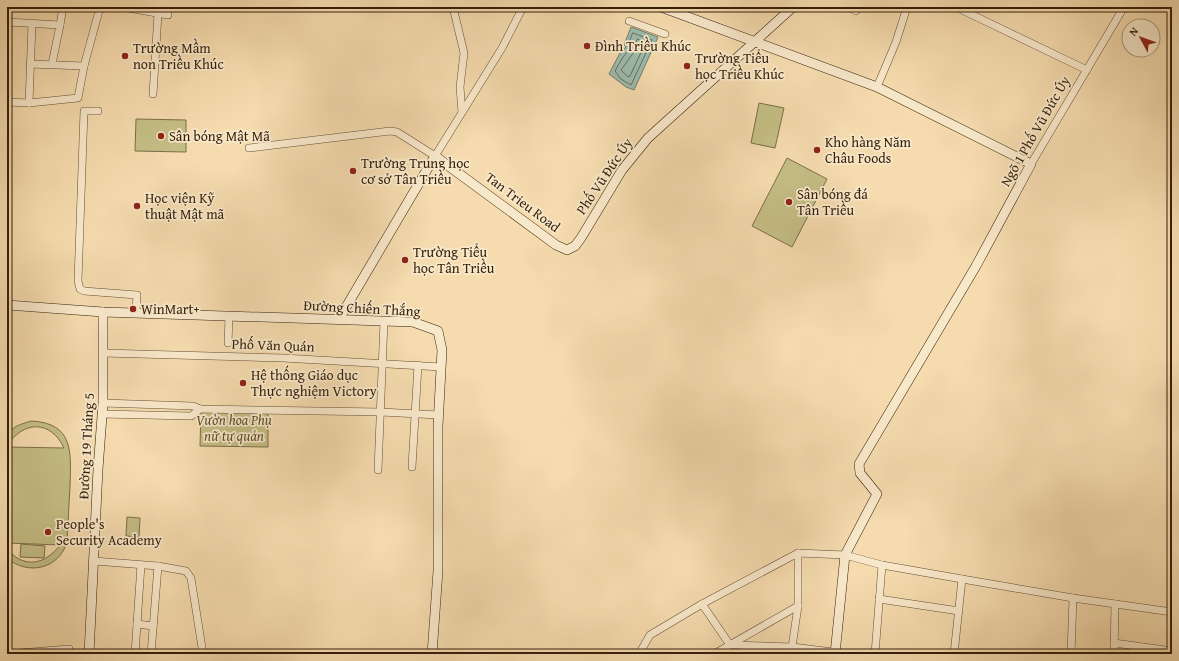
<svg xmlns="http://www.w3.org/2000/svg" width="1179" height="661" viewBox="0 0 1179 661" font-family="'Gentium Book Plus',serif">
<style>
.green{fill:#c4be85;stroke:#7c6e48}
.water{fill:#9cbbac;stroke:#727d6b}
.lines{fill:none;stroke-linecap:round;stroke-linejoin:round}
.shore{stroke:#686d5b;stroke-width:1}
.street-casing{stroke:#644e33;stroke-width:8}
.secondary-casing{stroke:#341f0a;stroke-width:10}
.street{stroke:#f8e8ca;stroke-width:7}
.secondary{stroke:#f8e8ca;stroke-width:9}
.poi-dot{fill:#8f2418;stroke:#f8e8ca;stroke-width:1.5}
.labels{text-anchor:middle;stroke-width:3.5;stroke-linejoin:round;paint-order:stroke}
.poi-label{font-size:14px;fill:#341f0a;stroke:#f8e8ca;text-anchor:start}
.street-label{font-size:14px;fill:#341f0a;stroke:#f8e8ca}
.park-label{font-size:14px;font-style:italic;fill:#5f4f2f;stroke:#f8e8ca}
</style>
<rect width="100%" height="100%" fill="#f5dbae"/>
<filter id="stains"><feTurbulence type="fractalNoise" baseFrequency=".005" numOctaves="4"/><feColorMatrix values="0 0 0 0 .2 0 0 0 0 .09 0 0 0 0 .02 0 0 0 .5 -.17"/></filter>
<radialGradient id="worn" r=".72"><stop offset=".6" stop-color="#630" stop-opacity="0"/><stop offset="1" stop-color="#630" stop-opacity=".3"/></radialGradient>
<!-- green -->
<g class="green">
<path d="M759 103 784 108 775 148 751 143Z"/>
<path d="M136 119 186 120V152L135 151Z"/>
<path d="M787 158 827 179 792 247 752 226Z"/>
<path d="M201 410H268V447L200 446Z"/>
<path d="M31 421C74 423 71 452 70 486 69 504 68 523 67 542 59 569 28 576 7 558V549C24 569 45 565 60 545L7 543V447L64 448C51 420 23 420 7 446 7 428 15 426 31 421Z"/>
<path d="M127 517 140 518 139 537 126 536Z"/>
<path d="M21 544 45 546 44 558 20 557Z"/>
</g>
<!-- water -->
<path class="water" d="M631 27 658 37 634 90 626 87 609 74 621 51 623 52 626 46 624 45Z"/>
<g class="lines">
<!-- shore -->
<g class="shore">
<path d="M633 33 652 40 631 85 621 79 615 71 623 57 630 49 629 43Z"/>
<path d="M638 39 645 44 630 76 628 77 621 70 634 52 635 43Z"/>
</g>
<defs>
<g id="street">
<path d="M123 7 168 15"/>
<path d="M453 7 464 53 460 87 462 112"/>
<path d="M848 7 856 11 860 7"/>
<path d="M956 7 1087 70"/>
<path d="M629 21 665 34"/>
<path d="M7 22 60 25 52 64"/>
<path d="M60 25 63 7"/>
<path d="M30 64 84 66"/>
<path d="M877 87 896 42 907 7"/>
<path d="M153 94 158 14"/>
<path d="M7 102 29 103 78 98 84 66 100 7"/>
<path d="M29 103 32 24"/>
<path d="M98 111H84L78 281 80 289 84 291 137 295 136 312"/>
<path d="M249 148 390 131 397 132 435 156 502 48 523 7"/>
<path d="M1031 164 1121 12"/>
<path d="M228 343 229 317"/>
<path d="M103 353 283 358 441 367"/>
<path d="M103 403 193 406 200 409 381 412 438 415"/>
<path d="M102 414 191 416 200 409"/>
<path d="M412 467 418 365"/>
<path d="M378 470 384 321"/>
<path d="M94 561 158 566 186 571 191 578 203 654"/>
<path d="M879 599 959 611"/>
<path d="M702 604 730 645"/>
<path d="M137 624 153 626"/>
<path d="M1114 643 1172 651"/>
<path d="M730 645 792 647 849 654"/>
<path d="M792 647 798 606V553"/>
<path d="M7 654 69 649V654"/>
<path d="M135 654 141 565"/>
<path d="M151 654 158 566"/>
<path d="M639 654 650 635 702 604 798 553 845 555 882 565 962 579 1073 598 1172 612"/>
<path d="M714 654 798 606"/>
<path d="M875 654 882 565"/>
<path d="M954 654 962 579"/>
<path d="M1071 654 1073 598"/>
<path d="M1114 654 1115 604"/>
</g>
<g id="secondary">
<path d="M661 7 877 87 1031 164 976 266 859 464 860 473 877 494 845 555 835 654"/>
<path d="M7 305 103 312 413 322 438 331 442 350 438 426V571L432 654"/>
<path d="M339 319 435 156 556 245 567 250 575 246 581 238 622 170 648 138 793 7"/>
<path d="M89 654 98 469 103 403V312"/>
</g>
</defs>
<!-- street casing -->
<use href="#street" class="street-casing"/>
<!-- secondary casing -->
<use href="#secondary" class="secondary-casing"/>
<!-- street -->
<use href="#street" class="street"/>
<!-- secondary -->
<use href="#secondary" class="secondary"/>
</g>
<!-- markers -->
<g class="poi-dot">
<circle cx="587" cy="46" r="4"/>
<circle cx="125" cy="56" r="4"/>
<circle cx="687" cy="66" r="4"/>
<circle cx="161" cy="136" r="4"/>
<circle cx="817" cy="150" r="4"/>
<circle cx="353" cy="171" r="4"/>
<circle cx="789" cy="202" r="4"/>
<circle cx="137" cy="206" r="4"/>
<circle cx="405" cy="260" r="4"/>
<circle cx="133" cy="309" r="4"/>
<circle cx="243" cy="383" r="4"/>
<circle cx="48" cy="532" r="4"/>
</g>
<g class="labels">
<!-- poi labels -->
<g class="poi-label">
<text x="595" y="51">Đình Triều Khúc</text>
<text x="133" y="53">Trường Mầm<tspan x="133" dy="16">non Triều Khúc</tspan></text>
<text x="695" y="63">Trường Tiểu<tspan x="695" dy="16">học Triều Khúc</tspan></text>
<text x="169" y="141">Sân bóng Mật Mã</text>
<text x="825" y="147">Kho hàng Năm<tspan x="825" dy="16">Châu Foods</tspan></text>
<text x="361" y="168">Trường Trung học<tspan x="361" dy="16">cơ sở Tân Triều</tspan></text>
<text x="797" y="199">Sân bóng đá<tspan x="797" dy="16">Tân Triều</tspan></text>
<text x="145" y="203">Học viện Kỹ<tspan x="145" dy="16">thuật Mật mã</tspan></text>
<text x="413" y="257">Trường Tiểu<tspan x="413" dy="16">học Tân Triều</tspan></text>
<text x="141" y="314">WinMart+</text>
<text x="251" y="380">Hệ thống Giáo dục<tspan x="251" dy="16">Thực nghiệm Victory</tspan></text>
<text x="56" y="529">People's<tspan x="56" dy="16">Security Academy</tspan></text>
</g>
<!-- street labels -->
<g class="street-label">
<text transform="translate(1035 131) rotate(-60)" y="5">Ngõ 1 Phố Vũ Đức Úy</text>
<text transform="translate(604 176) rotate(-56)" y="5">Phố Vũ Đức Úy</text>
<text transform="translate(523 202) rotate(37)" y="5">Tan Trieu Road</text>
<text transform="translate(362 308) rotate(3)" y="5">Đường Chiến Thắng</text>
<text transform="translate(273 345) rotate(2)" y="5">Phố Văn Quán</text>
<text transform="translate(86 446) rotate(-87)" y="5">Đường 19 Tháng 5</text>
</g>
<!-- park labels -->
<g class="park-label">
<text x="234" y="425">Vườn hoa Phụ<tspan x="234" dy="16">nữ tự quản</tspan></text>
</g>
</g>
<!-- margin -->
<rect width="1179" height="661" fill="none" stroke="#f5dbae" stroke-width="24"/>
<rect x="8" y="8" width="1163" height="645" fill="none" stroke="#341f0a" stroke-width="2"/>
<rect x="12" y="12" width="1155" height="637" fill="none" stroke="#341f0a"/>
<!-- north arrow -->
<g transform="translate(1141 38) rotate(311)"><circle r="19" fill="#f8e8ca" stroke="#aa987d"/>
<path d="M0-3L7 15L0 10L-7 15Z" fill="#8f2418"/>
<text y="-6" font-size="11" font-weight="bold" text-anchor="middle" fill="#341f0a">N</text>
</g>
<rect width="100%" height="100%" filter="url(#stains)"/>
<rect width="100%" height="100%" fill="url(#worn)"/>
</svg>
